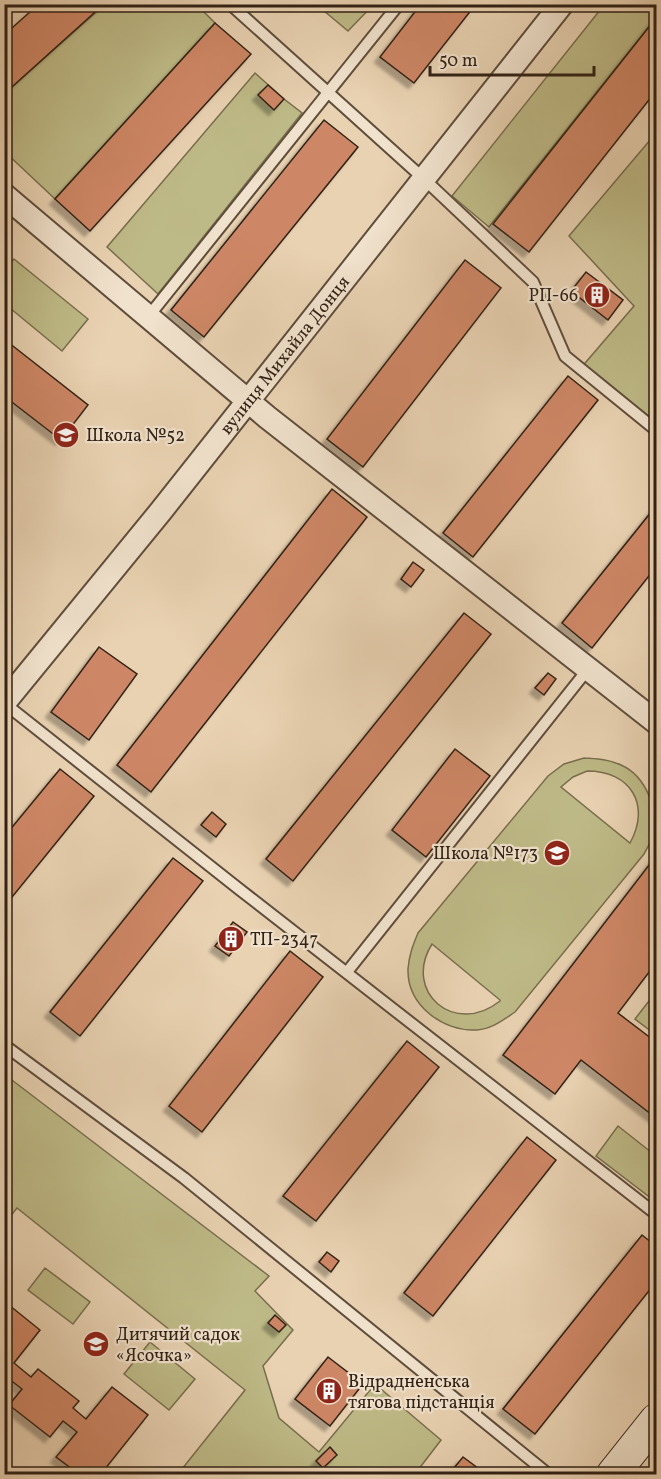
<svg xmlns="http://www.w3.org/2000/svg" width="661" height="1479" viewBox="0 0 661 1479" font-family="Vollkorn,serif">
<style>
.green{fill:#beba87;stroke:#786e4e;stroke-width:1.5;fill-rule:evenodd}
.building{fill:#ce8766;stroke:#312115;stroke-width:1.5;filter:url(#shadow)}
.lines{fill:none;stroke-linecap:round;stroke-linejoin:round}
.lane-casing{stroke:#5f4d3c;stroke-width:14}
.street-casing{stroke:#5f4d3c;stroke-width:26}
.secondary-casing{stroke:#312115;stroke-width:34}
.lane{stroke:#f1e2cd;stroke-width:10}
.street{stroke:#f1e2cd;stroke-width:22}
.secondary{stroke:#f1e2cd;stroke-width:32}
.labels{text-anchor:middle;stroke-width:4.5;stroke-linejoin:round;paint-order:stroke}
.poi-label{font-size:18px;fill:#312115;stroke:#f1e2cd;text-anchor:start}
.street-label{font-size:18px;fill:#312115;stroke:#f1e2cd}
</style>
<defs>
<filter id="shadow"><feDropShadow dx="-5.5" dy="5.5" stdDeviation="1.5" flood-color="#0004"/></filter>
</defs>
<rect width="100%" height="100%" fill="#e9d2b2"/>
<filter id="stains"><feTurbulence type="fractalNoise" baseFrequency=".00333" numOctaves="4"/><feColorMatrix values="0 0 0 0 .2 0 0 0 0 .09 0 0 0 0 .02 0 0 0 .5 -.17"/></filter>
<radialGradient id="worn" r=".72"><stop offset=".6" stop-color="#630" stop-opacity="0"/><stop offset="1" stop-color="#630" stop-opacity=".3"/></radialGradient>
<!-- green -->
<g class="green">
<path d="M104 5H197L215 23 55 199 5 152 4 94Z"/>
<path d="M317 5H373L348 31Z"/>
<path d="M604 5H656V18L489 227 452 196Z"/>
<path d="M255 73 284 99 302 113 158 294 107 247Z"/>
<path d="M656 133V429L580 369 634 306 569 236Z"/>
<path d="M14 259 88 319 62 351 5 304V270Z"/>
<path d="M584 758C597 759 608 759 621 765 646 776 660 811 652 837 650 843 647 849 644 854L515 1012C503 1020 492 1029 477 1030 443 1032 407 1005 408 969 409 955 413 945 418 933L548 776 564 764ZM587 771C631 771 651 805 630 843L561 787 573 777ZM432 944 500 1000V1001C455 1037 402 992 432 944Z"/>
<path d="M656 992V1035L635 1019Z"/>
<path d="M4 1074 269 1276 255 1291 293 1330 263 1366 279 1418 319 1452 375 1384 441 1440 415 1474H178L245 1390 17 1208 5 1223Z"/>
<path d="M618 1126 656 1156V1202L596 1156Z"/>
<path d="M45 1268 90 1302 73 1324 28 1290Z"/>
<path d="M150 1342 195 1379 169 1410 124 1374Z"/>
</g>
<!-- building -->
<g class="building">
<path d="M39 4H104L4 94V35Z"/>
<path d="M421 4H476L414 83 380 57Z"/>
<path d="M656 18V91L529 252 493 224Z"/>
<path d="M215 23 251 54 90 231 55 199Z"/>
<path d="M268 85 284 99 274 110 258 95Z"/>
<path d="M324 120 358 147 204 337 171 310Z"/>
<path d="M465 260 501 288 363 467 327 439Z"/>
<path d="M586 272 623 300 608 320 571 291Z"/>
<path d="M4 339 88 405 61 440 4 396Z"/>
<path d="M568 376 598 400 473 557 443 533Z"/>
<path d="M332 489 367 517 151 792 117 765Z"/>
<path d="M656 506V567L592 648 562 623Z"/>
<path d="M413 562 424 570 411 587 401 579Z"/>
<path d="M464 613 491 634 293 881 266 859Z"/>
<path d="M99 647 137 674 89 740 51 712Z"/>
<path d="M548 673 556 679 544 695 535 688Z"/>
<path d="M455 749 490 776 426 857 392 830Z"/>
<path d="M60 769 94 796 4 907V837Z"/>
<path d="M212 812 226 824 216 837 201 825Z"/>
<path d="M656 856V963L618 1013 656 1042V1118L581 1060 555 1094 503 1055Z"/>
<path d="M173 858 203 881 80 1036 50 1012Z"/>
<path d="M233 922 247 932 229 956 215 946Z"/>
<path d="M290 951 323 977 202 1132 169 1106Z"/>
<path d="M407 1041 439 1067 316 1221 283 1196Z"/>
<path d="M527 1137 556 1160 433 1316 404 1293Z"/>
<path d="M642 1235 656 1246V1282L535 1434 503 1409Z"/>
<path d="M327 1252 339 1261 331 1272 319 1262Z"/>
<path d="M4 1301 40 1330 14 1363 31 1377 38 1369 79 1401 73 1408 86 1419 112 1387 148 1415 101 1474H79L56 1457 77 1432 63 1421 50 1437 9 1405 22 1389 4 1375Z"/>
<path d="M275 1315 286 1325 279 1332 268 1323Z"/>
<path d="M328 1357 363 1384 330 1426 295 1399Z"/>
<path d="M330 1447 337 1455 323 1468 316 1461Z"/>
<path d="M463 1457 486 1474H449Z"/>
</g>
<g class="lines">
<defs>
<g id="lane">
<path d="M230 4 423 178 533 282 565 356 656 430"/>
<path d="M148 317 399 4"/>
<path d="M4 703 239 889 656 1214"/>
<path d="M347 972 588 669"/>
<path d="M4 1045 184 1178 548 1474"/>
</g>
<g id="street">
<path d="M4 195 267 417 656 722"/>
<path id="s1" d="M4 703 161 511 562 4"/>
</g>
<path id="secondary" d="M613 1474 656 1420"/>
</defs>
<!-- lane casing -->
<use href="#lane" class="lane-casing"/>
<!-- street casing -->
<use href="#street" class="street-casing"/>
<!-- secondary casing -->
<use href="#secondary" class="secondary-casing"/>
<!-- lane -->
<use href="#lane" class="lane"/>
<!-- street -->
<use href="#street" class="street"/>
<!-- secondary -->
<use href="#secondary" class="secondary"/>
</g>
<!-- icons -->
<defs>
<symbol id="building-disc" viewBox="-11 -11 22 22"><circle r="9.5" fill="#8f2418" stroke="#f1e2cd"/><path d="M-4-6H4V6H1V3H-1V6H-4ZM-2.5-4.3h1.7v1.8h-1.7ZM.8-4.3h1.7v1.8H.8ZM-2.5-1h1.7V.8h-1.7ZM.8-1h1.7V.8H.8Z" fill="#fff"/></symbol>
<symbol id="school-disc" viewBox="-11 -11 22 22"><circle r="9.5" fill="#8f2418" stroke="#f1e2cd"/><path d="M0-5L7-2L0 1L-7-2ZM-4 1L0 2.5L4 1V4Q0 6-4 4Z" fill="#fff"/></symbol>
</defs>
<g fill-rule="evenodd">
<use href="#building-disc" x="582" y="280" width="30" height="30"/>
<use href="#school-disc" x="51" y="420" width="30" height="30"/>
<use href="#school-disc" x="542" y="838" width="30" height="30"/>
<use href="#building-disc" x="216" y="924" width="30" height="30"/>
<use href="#school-disc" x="81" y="1329" width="30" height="30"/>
<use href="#building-disc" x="314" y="1376" width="30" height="30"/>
</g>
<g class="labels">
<!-- poi labels -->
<g class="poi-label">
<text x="578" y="301" text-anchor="end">РП-66</text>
<text x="86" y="441">Школа №52</text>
<text x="538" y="859" text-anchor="end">Школа №173</text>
<text x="250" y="945">ТП-2347</text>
<text x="116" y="1340">Дитячий садок<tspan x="116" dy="21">«Ясочка»</tspan></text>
<text x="348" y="1387">Відрадненська<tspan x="348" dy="21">тягова підстанція</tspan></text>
</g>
<!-- street labels -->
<g class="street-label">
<text dy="6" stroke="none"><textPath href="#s1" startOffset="447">вулиця Михайла Донця</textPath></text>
</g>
</g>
<!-- margin -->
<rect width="661" height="1479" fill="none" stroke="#e9d2b2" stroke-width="24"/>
<rect x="6" y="6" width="649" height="1467" fill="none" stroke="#312115" stroke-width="3"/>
<rect x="12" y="12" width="637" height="1455" fill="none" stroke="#312115" stroke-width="1.5"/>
<!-- scale -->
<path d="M430 66v9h164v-9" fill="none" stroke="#312115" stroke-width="3"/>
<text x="439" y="66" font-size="18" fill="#312115" stroke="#f1e2cd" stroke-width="4.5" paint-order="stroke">50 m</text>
<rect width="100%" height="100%" filter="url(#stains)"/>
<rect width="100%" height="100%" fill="url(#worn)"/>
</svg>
